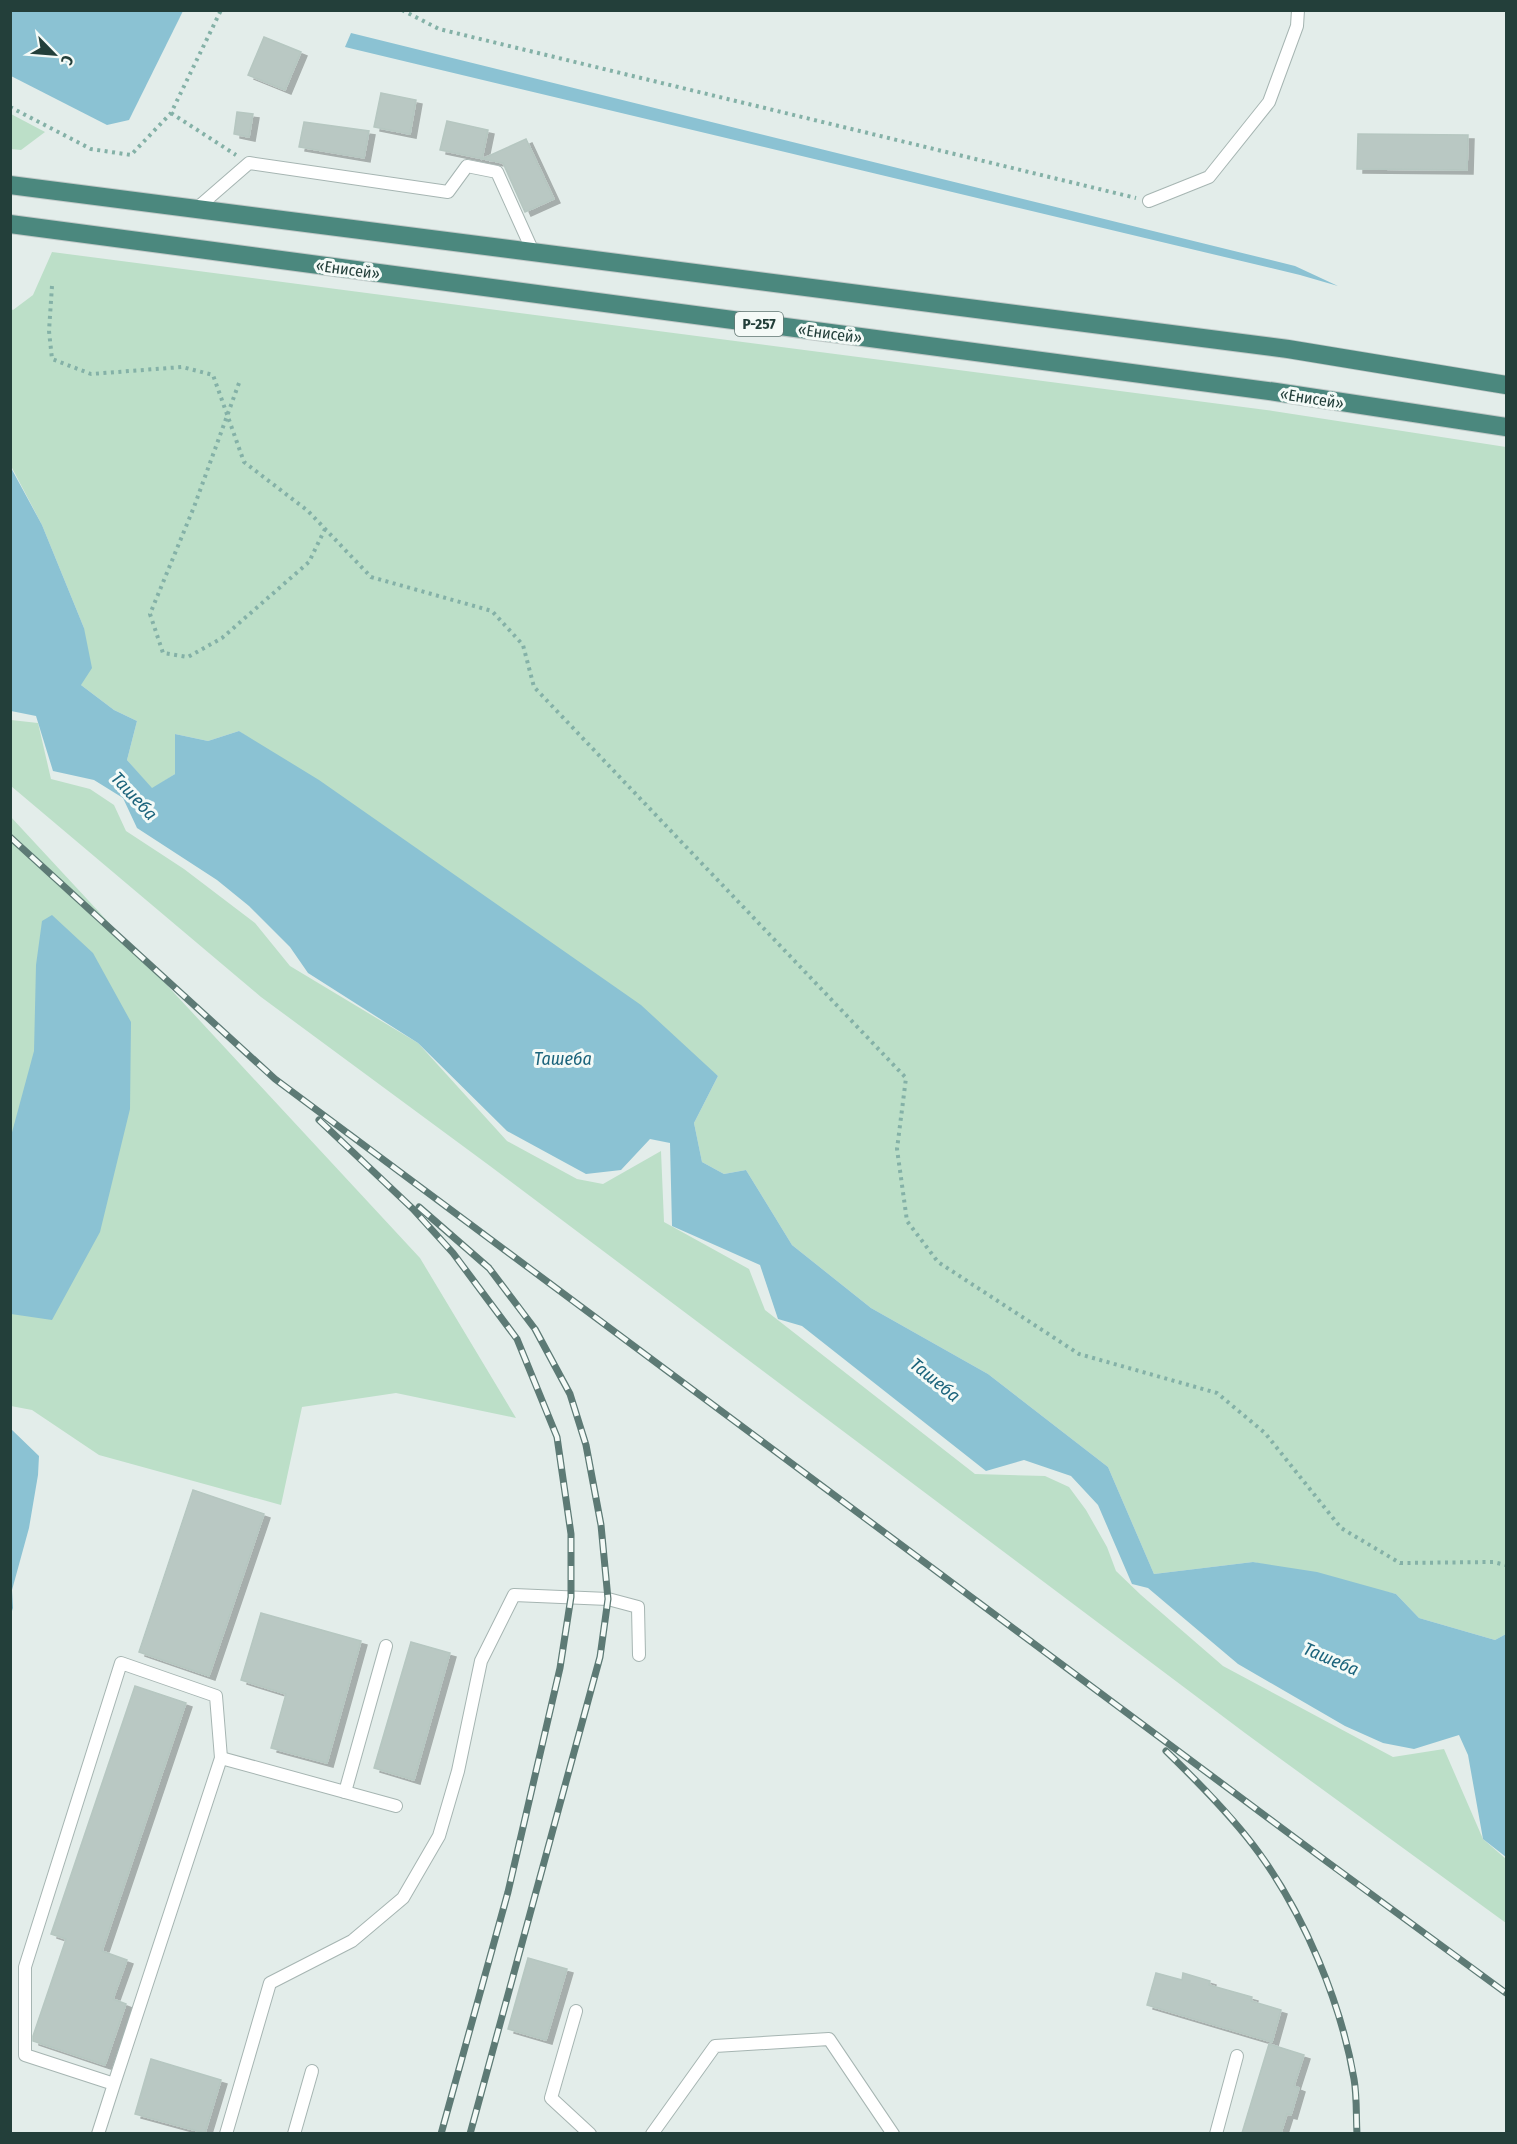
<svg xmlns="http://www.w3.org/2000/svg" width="1517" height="2144" viewBox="0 0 1517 2144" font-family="'Fira Sans Condensed',sans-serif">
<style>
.green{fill:#bcdfc8}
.water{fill:#8bc2d3}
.building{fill:#b9c8c3;stroke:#b6c7c1;stroke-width:1.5;filter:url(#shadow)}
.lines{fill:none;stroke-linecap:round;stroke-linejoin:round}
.service-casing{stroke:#a6b5b2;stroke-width:14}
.trunk-casing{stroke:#c1c9c8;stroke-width:20}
.path{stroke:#84b1a7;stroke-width:4;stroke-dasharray:3 4.5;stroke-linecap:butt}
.service{stroke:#fff;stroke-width:12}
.trunk{stroke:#4b887e;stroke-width:18}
.rail-casing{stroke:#5d7a75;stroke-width:7}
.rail{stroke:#f4faf7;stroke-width:4.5;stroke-dasharray:14;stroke-linecap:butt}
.labels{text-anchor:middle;stroke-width:6;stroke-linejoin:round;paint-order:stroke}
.shield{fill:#f4faf7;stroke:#627773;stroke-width:1.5}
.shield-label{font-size:15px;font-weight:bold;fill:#233f3a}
.street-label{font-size:16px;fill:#233f3a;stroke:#f4faf7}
.water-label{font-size:18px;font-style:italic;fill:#1c647c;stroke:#f4faf7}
</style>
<defs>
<filter id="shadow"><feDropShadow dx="6" dy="4" stdDeviation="0" flood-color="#0004"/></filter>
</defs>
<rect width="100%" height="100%" fill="#e3edea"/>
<!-- green -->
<g class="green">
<path d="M11 114 45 132 21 150 11 149Z"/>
<path d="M52 252 1273 411 1506 447V1634L1495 1640 1419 1618 1396 1594 1253 1562 1154 1574 1108 1467 988 1374 871 1308 792 1245 746 1170 724 1174 702 1162 694 1123 718 1076 239 731 208 741 175 734V774L152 789 127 760 137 721 114 710 81 685 84 628 42 525 11 466V309L13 310 33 295Z"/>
<path d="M11 720 38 723 51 779 90 789 114 805 126 831 184 869 255 923 290 966 418 1043 507 1141 577 1179 603 1184 661 1151 664 1222 749 1269 765 1310 975 1474 1045 1476 1069 1487 1086 1510 1107 1547 1116 1571 1141 1595 1223 1666 1393 1757 1444 1749 1483 1839 1506 1859V1923L1245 1733 490 1166 261 997 11 786Z"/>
<path d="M10 816 420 1258 516 1418 396 1393 302 1407 281 1505 99 1455 32 1410 11 1406Z"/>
</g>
<!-- water -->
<g class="water">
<path d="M10 11 11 10 183 11 129 120 107 125 11 76Z"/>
<path d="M351 33 1295 266 1338 286 1300 275 345 47Z"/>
<path d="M10 466 42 525 84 628 92 668 81 685 114 710 137 721 127 760 152 788 175 774V734L208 741 239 731 319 780 641 1005 718 1076 694 1123 702 1162 724 1174 746 1170 792 1245 871 1308 988 1374 1108 1467 1154 1574 1253 1562 1317 1572 1396 1594 1419 1618 1495 1640 1506 1634V1857L1483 1839 1468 1755 1459 1735 1414 1749 1383 1743 1345 1726 1238 1664 1148 1588 1132 1584 1098 1505 1071 1476 1024 1460 986 1471 802 1326 778 1319 760 1265 672 1226 670 1143 650 1139 621 1170 586 1174 507 1131 418 1043 308 973 290 947 249 906 217 880 137 828 123 798 94 780 53 771 36 716 11 711Z"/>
<path d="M52 915 93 953 131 1022 130 1109 100 1232 52 1320 11 1314V1136L34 1051 36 965 42 921Z"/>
<path d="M11 1429 39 1456 38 1475 29 1528 12 1590 13 1608 11 1614Z"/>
</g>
<!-- building -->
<g class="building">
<path d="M264 37 301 52 285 90 248 75Z"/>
<path d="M381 93 416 100 410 134 374 127Z"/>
<path d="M237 112 253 114 249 137 234 134Z"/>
<path d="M447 121 488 130 482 159 526 139 554 199 525 212 503 163 440 150Z"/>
<path d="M304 122 369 131 364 158 299 147Z"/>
<path d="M1358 134 1468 135 1467 170 1357 169Z"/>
<path d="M193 1490 264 1514 209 1676 139 1652Z"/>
<path d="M261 1613 361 1641 327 1763 271 1748 286 1694 241 1680Z"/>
<path d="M411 1642 450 1653 414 1780 374 1768Z"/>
<path d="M135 1686 186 1703 102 1951 127 1960 113 1999 126 2004 105 2065 33 2041V2036L66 1939 51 1934Z"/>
<path d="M528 1958 567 1969 546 2040 508 2029Z"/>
<path d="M1156 1973 1182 1980 1183 1973 1210 1981 1209 1985 1252 1997 1251 2001 1281 2010 1272 2042 1147 2005Z"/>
<path d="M1269 2044 1304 2055 1294 2086 1299 2088 1291 2115 1287 2114 1281 2133H1242Z"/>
<path d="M151 2059 221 2080 205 2133 135 2114Z"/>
</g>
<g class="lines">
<defs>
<g id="service">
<path d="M1149 201 1209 177 1269 102 1297 26 1298 10"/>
<path d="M196 209 249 163 448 192 467 166 497 172 534 254"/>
<path d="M221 1758 396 1806"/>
<path d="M345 1792 386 1646"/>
<path d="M576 2011 551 2098 590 2134"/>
<path d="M98 2134 114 2084 221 1758 216 1696 121 1663 25 1967V2055L114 2084"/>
<path d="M226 2134 270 1983 352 1941 403 1898 439 1836 458 1771 481 1661 514 1595 608 1599 638 1607 639 1655"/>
<path d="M294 2134 312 2071"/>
<path d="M652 2134 715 2046 829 2039 893 2134"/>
<path d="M1216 2134 1237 2056"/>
</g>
<g id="trunk">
<path d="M10 185 1288 349 1506 385"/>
<path d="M10 224 1276 392 1506 427"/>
</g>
</defs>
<!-- service casing -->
<use href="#service" class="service-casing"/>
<!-- trunk casing -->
<use href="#trunk" class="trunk-casing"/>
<!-- path -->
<g class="path">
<path d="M402 10 439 29 1136 198"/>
<path d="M10 107 91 149 131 155 171 113 221 10"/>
<path d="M171 113 236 155"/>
<path d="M52 286 49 331 52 359 91 374 182 367 213 375 244 462 308 511 371 577 492 611 523 645 534 687 906 1078 897 1149 907 1221 938 1262 1079 1354 1217 1393 1265 1433 1341 1528 1400 1563 1493 1562 1506 1565"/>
<path d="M239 383 194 507 150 614 163 653 188 657 222 638 309 562 325 529"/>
</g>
<!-- service -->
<use href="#service" class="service"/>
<!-- trunk -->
<use href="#trunk" class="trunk"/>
<defs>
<g id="rail">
<path d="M10 837 275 1079 1326 1861 1506 1993"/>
<path d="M319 1120 413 1209 453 1253 517 1339 557 1437 571 1534V1597L560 1668 508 1892 441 2134"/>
<path d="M419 1207 489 1268 535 1329 570 1394 586 1445 601 1525 608 1599 600 1657 470 2134"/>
<path d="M1166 1751C1198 1782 1233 1817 1259 1853 1304 1915 1341 2002 1354 2079 1357 2096 1356 2116 1357 2134"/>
</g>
</defs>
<!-- rail casing -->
<use href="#rail" class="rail-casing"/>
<!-- rail -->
<use href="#rail" class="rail"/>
</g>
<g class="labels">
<!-- shield labels -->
<rect class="shield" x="735" y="312" width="48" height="24" rx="4.5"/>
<g class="shield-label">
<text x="759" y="329">Р-257</text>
</g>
<!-- street labels -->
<g class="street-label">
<text transform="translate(348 269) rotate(8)" y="6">«Енисей»</text>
<text transform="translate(830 333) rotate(8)" y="6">«Енисей»</text>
<text transform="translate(1312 398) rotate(9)" y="6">«Енисей»</text>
</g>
<!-- water labels -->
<g class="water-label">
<text transform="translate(134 796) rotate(47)" y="6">Ташеба</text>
<text x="563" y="1065">Ташеба</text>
<text transform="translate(935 1380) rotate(39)" y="6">Ташеба</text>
<text transform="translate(1331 1659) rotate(23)" y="6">Ташеба</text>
</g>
</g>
<!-- border -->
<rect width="1517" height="2144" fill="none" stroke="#233f3a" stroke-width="24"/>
<!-- north arrow -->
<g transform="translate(54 54) rotate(115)" stroke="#f4faf7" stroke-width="4.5" paint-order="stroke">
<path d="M0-4.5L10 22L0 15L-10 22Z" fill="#233f3a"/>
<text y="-9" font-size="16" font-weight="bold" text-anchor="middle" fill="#233f3a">С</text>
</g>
</svg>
